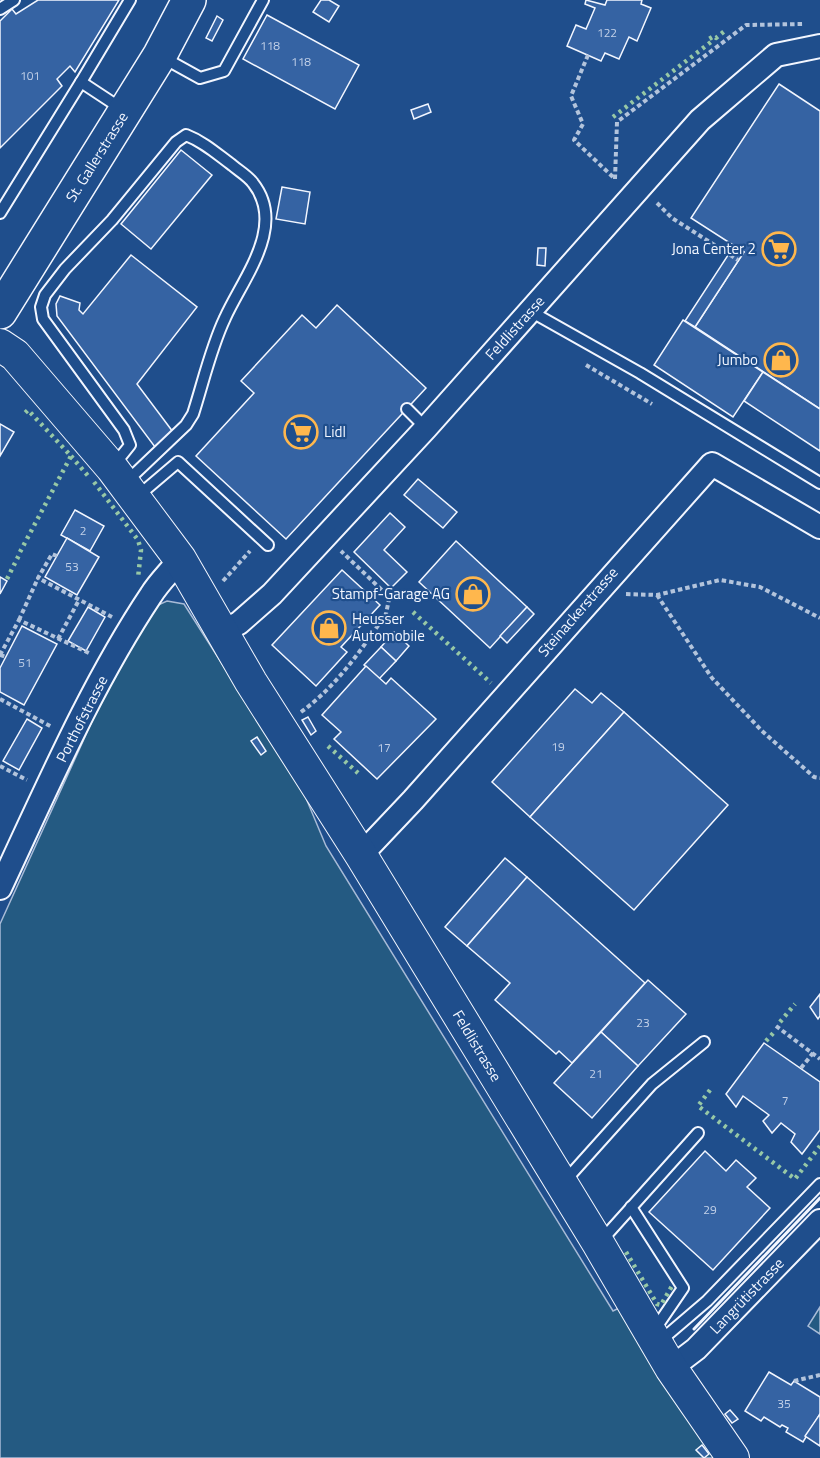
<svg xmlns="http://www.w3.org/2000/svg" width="820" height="1458" viewBox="0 0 820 1458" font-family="'Titillium Web',sans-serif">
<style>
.green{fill:#245a82;stroke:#a8bbd7;stroke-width:1.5}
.building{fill:#3563a3;stroke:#f2f6ff;stroke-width:1.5}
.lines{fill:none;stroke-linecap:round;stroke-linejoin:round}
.lane-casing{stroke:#f2f6ff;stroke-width:14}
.street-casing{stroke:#f2f6ff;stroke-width:26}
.secondary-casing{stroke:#f2f6ff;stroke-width:34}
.primary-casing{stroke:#f2f6ff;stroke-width:36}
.path{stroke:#b3c4dc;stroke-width:4;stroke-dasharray:4.5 3;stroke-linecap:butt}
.lane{stroke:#1f4e8c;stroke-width:10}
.street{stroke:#1f4e8c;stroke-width:22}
.secondary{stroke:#1f4e8c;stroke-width:32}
.primary{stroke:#1f4e8c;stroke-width:33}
.hedge{stroke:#97c8a6;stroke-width:4.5;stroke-dasharray:3 4.5;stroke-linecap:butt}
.wall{stroke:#f2f6ff;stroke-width:3}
.labels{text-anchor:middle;stroke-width:4.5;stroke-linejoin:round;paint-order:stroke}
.number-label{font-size:12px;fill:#c3d1e8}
.street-label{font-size:15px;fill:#f2f6ff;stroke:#1f4e8c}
.poi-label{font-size:15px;fill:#f2f6ff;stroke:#1f4e8c;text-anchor:end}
</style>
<rect width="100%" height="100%" fill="#1f4e8c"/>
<!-- green -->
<g class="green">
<path d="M167 601 184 604 303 791 326 846 613 1311 621 1307C649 1361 679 1411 717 1458H0V924L99 706 142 625 158 605Z"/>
<path d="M820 1307V1334L808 1326Z"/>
</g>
<!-- building -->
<g class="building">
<path d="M38 0H119L75 72 70 66 57 79 62 86 0 148V21L12 9 16 14Z"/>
<path d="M321 0H329L339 6 329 22 313 12Z"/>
<path d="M586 0 605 5 607 0H642L641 4 651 8 637 41 629 37 619 59 605 53 601 61 567 46 576 25 586 29 595 8 585 4Z"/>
<path d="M267 15 359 65 335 109 243 59Z"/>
<path d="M217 16 223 20 212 41 206 38Z"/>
<path d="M779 84 820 111V409L695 327 744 252 691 218Z"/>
<path d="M428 104 431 112 414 119 411 110Z"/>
<path d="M181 150 212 175 151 249 121 224Z"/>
<path d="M282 187 310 192 305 224 276 219Z"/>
<path d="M734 246 744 252 695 327 685 321Z"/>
<path d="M538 248H546L545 266 537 265Z"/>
<path d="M131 255 197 307 137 384 173 432 155 447 57 316 56 304 60 296 80 303 79 310 83 314Z"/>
<path d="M337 305 426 388 286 539 196 456 254 393 241 381 302 315 316 328Z"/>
<path d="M683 320 763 372 733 417 654 365Z"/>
<path d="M763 372 820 409V451L744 401Z"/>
<path d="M0 424 14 432 0 456Z"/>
<path d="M418 479 457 512 443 528 404 495Z"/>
<path d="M75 510 104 526 90 551 61 535Z"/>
<path d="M390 513 405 527 384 550 407 572 391 588 354 552Z"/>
<path d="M67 538 99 557 77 595 45 577Z"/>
<path d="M456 541 527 607 490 648 419 582Z"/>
<path d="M342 570 380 605 341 647 347 652 316 686 272 645Z"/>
<path d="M0 577 7 581 0 594Z"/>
<path d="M88 607 105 617 86 651 68 641Z"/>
<path d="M527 607 534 614 507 643 500 636Z"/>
<path d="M22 626 57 644 24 705 0 692V668Z"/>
<path d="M394 632 409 646 396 661 381 647Z"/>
<path d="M381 647 396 661 379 679 364 665Z"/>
<path d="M366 666 386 684 391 678 436 719 377 779 334 739 341 732 322 715Z"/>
<path d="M575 689 592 703 601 693 624 712 530 817 492 782Z"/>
<path d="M624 712 728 805 634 910 530 817Z"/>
<path d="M308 717 316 731 311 735 302 720Z"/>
<path d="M27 719 42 728 19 770 3 761Z"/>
<path d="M257 737 266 751 261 755 251 741Z"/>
<path d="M505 858 527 877 467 946 445 927Z"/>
<path d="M527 877 645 983 572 1063 559 1051 556 1054 495 1000 510 983 467 946Z"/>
<path d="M648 980 686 1014 638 1066 601 1032Z"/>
<path d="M820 994V1016L818 1019 810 1007Z"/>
<path d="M601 1032 638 1066 592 1118 554 1083Z"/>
<path d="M764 1043 820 1082V1130L802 1154 791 1142 795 1134 781 1123 772 1133 763 1121 769 1115 743 1096 736 1107 726 1094Z"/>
<path d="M705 1151 726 1171 736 1160 756 1178 747 1187 770 1208 713 1270 649 1212Z"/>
<path d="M769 1372 791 1385 794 1381 820 1397V1414L803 1442 786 1432 788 1428 782 1425 780 1427 764 1417 761 1421 745 1411Z"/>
<path d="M730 1410 738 1419 732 1423 725 1414Z"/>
<path d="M820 1414V1446L805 1436Z"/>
<path d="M702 1445 709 1454 704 1458 696 1450Z"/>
</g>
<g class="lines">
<defs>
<g id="lane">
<path d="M0 9 14 0"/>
<path d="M162 57 200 78 224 71 263 0"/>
<path d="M81 82 130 0"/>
<path d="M0 213 81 82 122 109"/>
<path d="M530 311 640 373 820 483"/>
<path d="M407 409 426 428"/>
<path d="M114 465 130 445 124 430 43 319 41 307 45 295 65 269 112 220 176 142 186 135C204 142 217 154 232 165 239 171 248 176 253 183 287 226 243 278 225 318 211 347 203 383 193 414L186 425 125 483"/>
<path d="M138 496 178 462 268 545"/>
<path d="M564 1182 652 1084 704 1042"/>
<path d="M631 1207 683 1288 653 1332"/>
<path d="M601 1241 698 1133"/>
<path d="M659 1342 707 1301 820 1184"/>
</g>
<g id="street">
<path d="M222 632 239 623 272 594 426 428 700 120 776 55 820 46"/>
<path d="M361 855 413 800 712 464 820 527"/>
<path d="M0 888C46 790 91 685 151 595 159 582 171 571 180 559"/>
<path d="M671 1368 696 1349 820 1221"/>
</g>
<path id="secondary" d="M0 345 15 355 112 468 180 559 251 682 361 855 598 1243 671 1368 733 1458"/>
<path id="primary" d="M0 312 160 55 189 0"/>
</defs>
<!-- lane casing -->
<use href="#lane" class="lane-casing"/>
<!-- street casing -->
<use href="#street" class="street-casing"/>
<!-- secondary casing -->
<use href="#secondary" class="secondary-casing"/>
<!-- primary casing -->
<use href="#primary" class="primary-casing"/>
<!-- path -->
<g class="path">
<path d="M588 55 571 96 583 124 574 140 614 178"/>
<path d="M615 179 617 122 746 25 804 24"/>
<path d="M657 203 672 218 738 260"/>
<path d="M586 365 652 404"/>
<path d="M57 556 52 554 38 578 112 617"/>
<path d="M223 581 250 551"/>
<path d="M626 594 657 595 720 580 760 587 820 618"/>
<path d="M657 595 712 678 762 731 814 777 820 778"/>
<path d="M19 620 38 578"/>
<path d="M58 639 79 600"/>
<path d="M0 655 19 620 91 654"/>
<path d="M0 655 6 657"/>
<path d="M0 699 52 727"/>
<path d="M301 712C337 686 361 650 386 614L389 599 386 594 341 551"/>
<path d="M0 766 27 780"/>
<path d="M776 1026 820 1059"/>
<path d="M801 1068 813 1053"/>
<path d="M794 1381 820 1375"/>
</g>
<!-- lane -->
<use href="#lane" class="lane"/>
<!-- street -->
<use href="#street" class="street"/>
<!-- secondary -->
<use href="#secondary" class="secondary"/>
<!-- primary -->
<use href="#primary" class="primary"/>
<!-- hedge -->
<g class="hedge">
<path d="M613 117 711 42 709 39 714 36 716 38 727 29"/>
<path d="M71 456 89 477"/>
<path d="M94 482 138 540 141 550 138 578"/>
<path d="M20 552 71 456 28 410 25 413"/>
<path d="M7 579 19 555"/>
<path d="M413 612 491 683"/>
<path d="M328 746 358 773"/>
<path d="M780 1022 795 1004"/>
<path d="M766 1041 776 1030"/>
<path d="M710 1090 698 1106 795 1179 820 1146"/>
<path d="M626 1252 657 1304 661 1305 672 1286"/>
</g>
<!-- wall -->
<path class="wall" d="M694 1329 820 1198"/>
</g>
<!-- icons -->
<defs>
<symbol id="supermarket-ring" viewBox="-11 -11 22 22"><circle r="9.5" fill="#1f4e8c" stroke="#ffb74d" stroke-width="1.5"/><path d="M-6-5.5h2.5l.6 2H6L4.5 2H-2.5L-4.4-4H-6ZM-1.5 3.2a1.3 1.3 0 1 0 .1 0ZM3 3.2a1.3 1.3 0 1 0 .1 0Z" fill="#ffb74d"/></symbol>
<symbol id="shop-ring" viewBox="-11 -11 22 22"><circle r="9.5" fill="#1f4e8c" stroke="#ffb74d" stroke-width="1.5"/><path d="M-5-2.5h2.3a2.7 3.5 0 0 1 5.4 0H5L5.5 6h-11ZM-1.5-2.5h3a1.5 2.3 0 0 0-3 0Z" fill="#ffb74d"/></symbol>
</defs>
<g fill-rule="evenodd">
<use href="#supermarket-ring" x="760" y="230" width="38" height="38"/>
<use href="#shop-ring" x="762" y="341" width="38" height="38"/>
<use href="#supermarket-ring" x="282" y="413" width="38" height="38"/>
<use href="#shop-ring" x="454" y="575" width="38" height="38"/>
<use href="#shop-ring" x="310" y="609" width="38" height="38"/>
</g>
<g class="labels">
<!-- number labels -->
<g class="number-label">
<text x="607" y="37">122</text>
<text x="270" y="50">118</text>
<text x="301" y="66">118</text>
<text x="30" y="80">101</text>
<text x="83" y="535">2</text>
<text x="72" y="571">53</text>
<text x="25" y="667">51</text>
<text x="558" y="751">19</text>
<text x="384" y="752">17</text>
<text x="643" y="1027">23</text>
<text x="596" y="1078">21</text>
<text x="785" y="1105">7</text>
<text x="710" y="1214">29</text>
<text x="784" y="1408">35</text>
</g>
<!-- street labels -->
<g class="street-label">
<text transform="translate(97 157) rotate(-58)" y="5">St. Gallerstrasse</text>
<text transform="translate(515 328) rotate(-48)" y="5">Feldlistrasse</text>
<text transform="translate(578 612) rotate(-49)" y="5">Steinackerstrasse</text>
<text transform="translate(82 719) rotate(-63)" y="5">Porthofstrasse</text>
<text transform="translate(477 1046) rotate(59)" y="5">Feldlistrasse</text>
<text transform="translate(747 1296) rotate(-46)" y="5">Langrütistrasse</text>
</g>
<!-- poi labels -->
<g class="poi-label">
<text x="756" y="254">Jona Center 2</text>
<text x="758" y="365">Jumbo</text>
<text x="324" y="437" text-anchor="start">Lidl</text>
<text x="450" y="599">Stampf-Garage AG</text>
<text x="352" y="624" text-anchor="start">Heusser<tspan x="352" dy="17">Automobile</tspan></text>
</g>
</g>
</svg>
